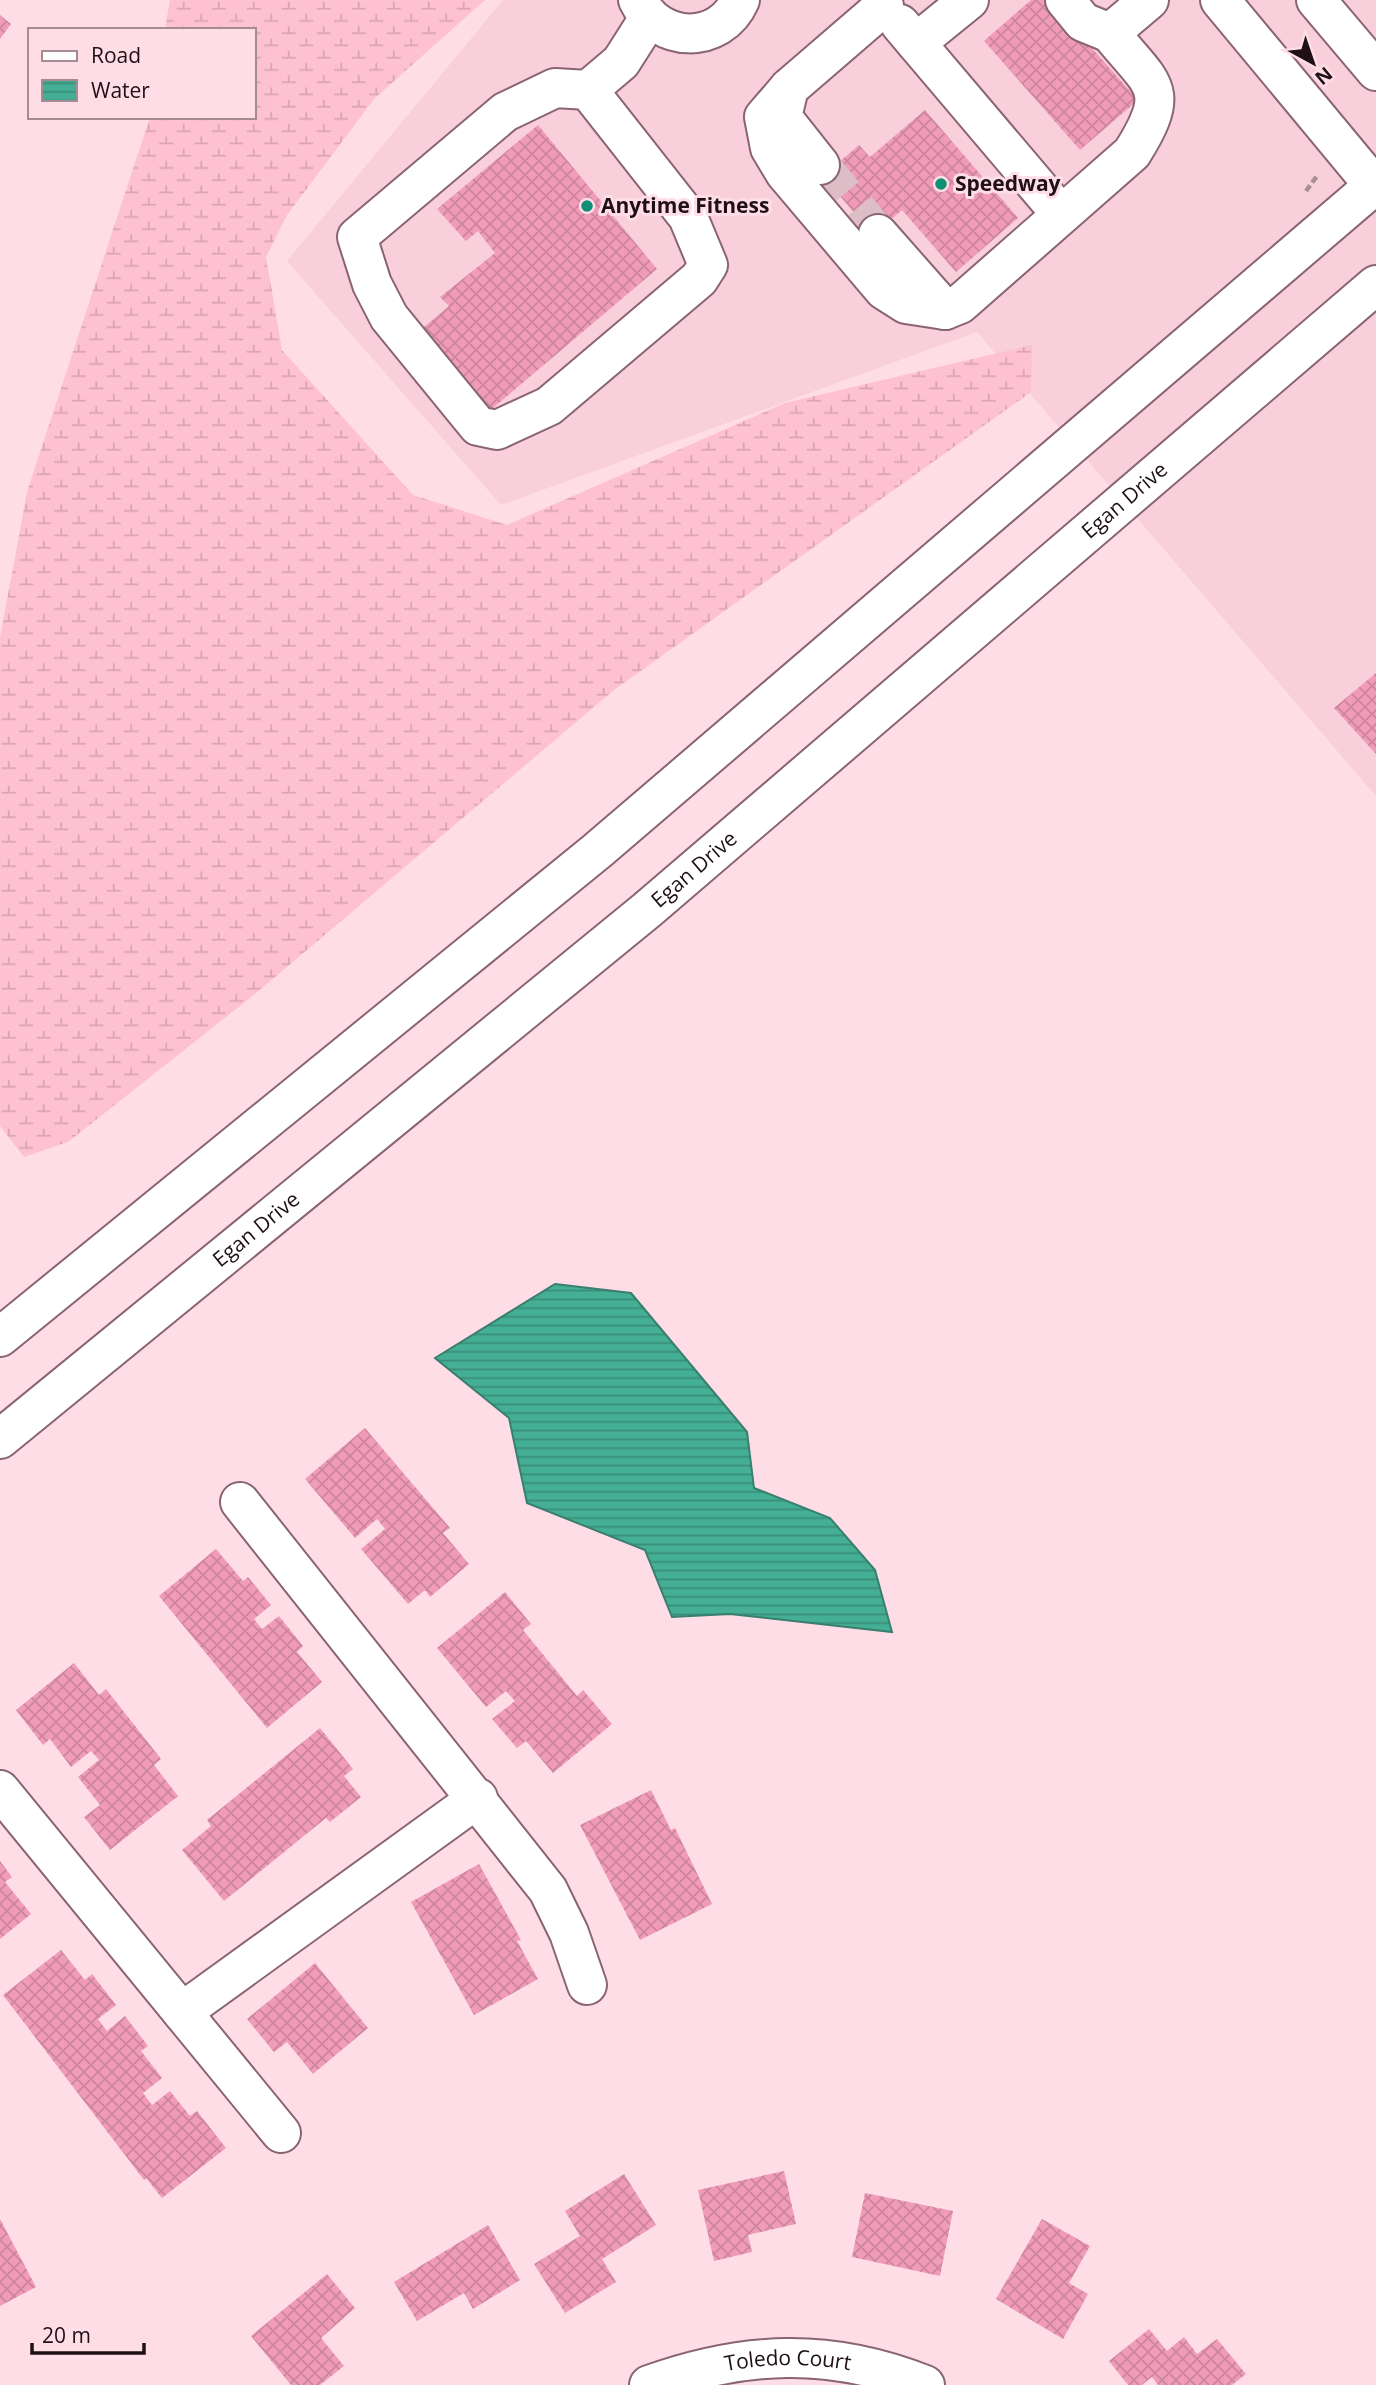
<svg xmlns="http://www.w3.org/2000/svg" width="1376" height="2385" viewBox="0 0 1376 2385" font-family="'Open Sans',sans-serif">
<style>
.built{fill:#f8cfdb}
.wetland{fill:url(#wetland-marsh)}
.water{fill:url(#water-rules);stroke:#397f6f;stroke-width:2}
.building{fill:url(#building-cross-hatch)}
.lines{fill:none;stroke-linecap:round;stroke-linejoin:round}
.minor-tunnel{stroke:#ddbec7;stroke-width:38;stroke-dasharray:38 19;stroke-linecap:butt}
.minor-casing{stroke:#8a6571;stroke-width:42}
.highway-casing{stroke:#8a6571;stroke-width:42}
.path{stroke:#a88e95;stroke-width:4.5;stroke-dasharray:7 3.5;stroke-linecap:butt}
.minor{stroke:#fff;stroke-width:38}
.highway{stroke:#fff;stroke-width:38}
.poi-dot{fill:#0f8f75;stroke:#ffdde6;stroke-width:2.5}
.labels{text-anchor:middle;stroke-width:6;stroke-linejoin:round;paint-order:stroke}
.poi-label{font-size:21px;font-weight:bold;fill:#1e1015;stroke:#ffdde6;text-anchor:start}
.street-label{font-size:21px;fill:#1e1015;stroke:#ffdde6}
</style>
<defs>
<pattern id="wetland-marsh" width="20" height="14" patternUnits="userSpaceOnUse" patternTransform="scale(1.75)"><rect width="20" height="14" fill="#fec0d3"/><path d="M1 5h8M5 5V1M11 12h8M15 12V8" fill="none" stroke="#d9a4b4"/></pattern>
<pattern id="water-rules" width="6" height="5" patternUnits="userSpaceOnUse" patternTransform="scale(1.75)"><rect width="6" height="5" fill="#45af95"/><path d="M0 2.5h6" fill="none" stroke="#398d78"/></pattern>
<pattern id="building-cross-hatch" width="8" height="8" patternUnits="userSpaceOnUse" patternTransform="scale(1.75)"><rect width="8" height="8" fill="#f09cb8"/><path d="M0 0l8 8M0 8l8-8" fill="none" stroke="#cd859d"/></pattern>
</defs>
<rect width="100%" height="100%" fill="#ffdde6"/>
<!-- built -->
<path class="built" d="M503 0H1376V796L977 332 501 505 287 261Z"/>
<!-- wetland -->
<path class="wetland" d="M170 0H485L374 99 287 215 266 257 282 350 413 495 507 525 785 403 1032 345 1031 392 614 690 255 994 68 1142 24 1157 0 1126V638L27 492 150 117H254V30H165Z"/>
<!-- water -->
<path class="water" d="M555 1284 631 1293 747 1432 754 1488 830 1518 875 1570 892 1632 730 1614 672 1617 645 1550 527 1503 509 1418 435 1358Z"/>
<!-- building -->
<g class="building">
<path d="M1031 0H1049L1138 100 1080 150 984 41Z"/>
<path d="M0 15 11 24 0 39Z"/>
<path d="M925 110 1018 218 956 272 902 210 873 235 823 176 859 145 870 157Z"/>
<path d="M538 125 657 269 480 419 412 337 449 306 440 297 495 253 478 231 466 241 437 209Z"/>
<path d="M1376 673V754L1334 708Z"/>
<path d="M365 1428 450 1528 443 1533 469 1564 430 1597 425 1590 408 1604 361 1549 385 1529 377 1519 355 1538 305 1479Z"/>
<path d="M216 1549 243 1581 248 1577 271 1605 254 1619 262 1629 279 1616 303 1646 297 1652 322 1682 267 1728 159 1596Z"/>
<path d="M505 1592 531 1624 523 1630 577 1696 583 1690 612 1724 553 1773 526 1741 517 1748 492 1719 515 1701 506 1691 486 1707 437 1648Z"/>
<path d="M74 1663 99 1695 106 1689 161 1759 154 1765 178 1796 110 1850 84 1817 100 1805 78 1777 99 1760 91 1751 71 1767 50 1739 43 1745 16 1710Z"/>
<path d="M320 1728 353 1769 344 1776 361 1797 330 1822 326 1818 224 1901 182 1850 211 1826 207 1820Z"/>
<path d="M651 1790 671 1830 675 1828 712 1904 640 1940 580 1825Z"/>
<path d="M0 1861 12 1877 5 1882 31 1914 0 1939Z"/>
<path d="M479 1864 521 1940 517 1941 538 1979 474 2015 411 1902Z"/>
<path d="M61 1950 85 1980 92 1974 116 2005 98 2019 107 2031 125 2016 148 2046 141 2051 162 2078 143 2093 152 2105 170 2091 190 2116 197 2111 226 2148 162 2198 146 2178 144 2180 3 1995Z"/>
<path d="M315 1963 368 2028 313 2074 287 2042 274 2052 247 2019Z"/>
<path d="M784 2171 796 2224 748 2235 752 2252 714 2261 698 2190Z"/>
<path d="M624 2174 656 2225 602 2259 616 2282 565 2313 534 2264 580 2236 565 2211Z"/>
<path d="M865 2193 953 2211 940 2276 852 2257Z"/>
<path d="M0 2219 36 2287 0 2306Z"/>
<path d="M1042 2219 1090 2246 1069 2283 1088 2294 1063 2339 996 2299Z"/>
<path d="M488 2225 520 2280 473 2309 464 2293 417 2321 394 2282Z"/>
<path d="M327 2274 355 2308 321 2338 344 2366 320 2385H291L251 2336Z"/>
<path d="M1149 2329 1167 2351 1184 2337 1197 2354 1217 2339 1246 2374 1232 2385H1158L1152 2377 1142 2385H1128L1109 2361Z"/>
</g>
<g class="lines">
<!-- minor-tunnel -->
<path class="minor-tunnel" d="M820 165 878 234"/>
<defs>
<g id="minor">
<path d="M638 0C658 43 720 46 740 0"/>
<path d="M1065 0 1083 22 1110 33 1149 0"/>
<path d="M1220 0 1376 188"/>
<path d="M1316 0 1376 71"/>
<path d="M900 24 916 43 969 0"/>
<path d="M916 43 1061 214"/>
<path d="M789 88 764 117 770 148 785 173 884 290 906 304 945 310"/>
<path d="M588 90 688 217 708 265 699 279 549 406 497 430 478 426 389 317 372 284 357 237 505 112 555 88 588 90 621 62 649 18"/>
<path d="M820 165 782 117 789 88 884 6"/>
<path d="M878 234 945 310 960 304 1132 153C1173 88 1153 86 1110 33"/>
<path d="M240 1502 548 1890 569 1933 587 1985"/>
<path d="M0 1790 281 2133"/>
<path d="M182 2012 478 1798"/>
<path id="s1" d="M649 2385C744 2351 830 2347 925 2385"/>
</g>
<g id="highway">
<path d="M0 1337 597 851 1376 184"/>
<path id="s2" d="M0 1439 647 910 1376 285"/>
</g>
</defs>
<!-- minor casing -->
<use href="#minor" class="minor-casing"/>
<!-- highway casing -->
<use href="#highway" class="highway-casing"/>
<!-- path -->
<path class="path" d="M1306 191 1317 176"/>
<!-- minor -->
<use href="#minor" class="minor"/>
<!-- highway -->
<use href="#highway" class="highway"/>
</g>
<!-- markers -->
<g class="poi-dot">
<circle cx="941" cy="184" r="7"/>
<circle cx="587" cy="206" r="7"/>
</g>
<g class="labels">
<!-- poi labels -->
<g class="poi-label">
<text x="955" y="191">Speedway</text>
<text x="601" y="213">Anytime Fitness</text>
</g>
<!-- street labels -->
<g class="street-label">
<text dy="7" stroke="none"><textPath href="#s2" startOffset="1465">Egan Drive</textPath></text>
<text dy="7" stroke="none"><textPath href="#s2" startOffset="898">Egan Drive</textPath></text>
<text dy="7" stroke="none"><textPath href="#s2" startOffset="331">Egan Drive</textPath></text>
<text dy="7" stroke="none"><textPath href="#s1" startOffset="142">Toledo Court</textPath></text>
</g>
</g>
<!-- legend -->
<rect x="28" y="28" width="228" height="91" fill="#ffdde6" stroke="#a58b92" stroke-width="2"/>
<rect x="42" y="51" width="35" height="10" fill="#ffffff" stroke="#a58b92" stroke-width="2"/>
<text x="91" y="63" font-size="21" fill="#1e1015">Road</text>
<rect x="42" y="80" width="35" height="21" fill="url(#water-rules)" stroke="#a58b92" stroke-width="2"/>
<text x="91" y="98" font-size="21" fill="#1e1015">Water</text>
<!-- north arrow -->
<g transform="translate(1313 63) rotate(140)" stroke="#ffdde6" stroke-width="5" paint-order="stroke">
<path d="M0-5L12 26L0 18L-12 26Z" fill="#1e1015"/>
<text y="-10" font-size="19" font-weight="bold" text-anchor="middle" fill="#1e1015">N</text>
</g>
<!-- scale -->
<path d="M32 2343v10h112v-10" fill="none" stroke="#1e1015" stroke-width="3.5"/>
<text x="42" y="2343" font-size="21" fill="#1e1015" stroke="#ffdde6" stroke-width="5" paint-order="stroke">20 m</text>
</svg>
